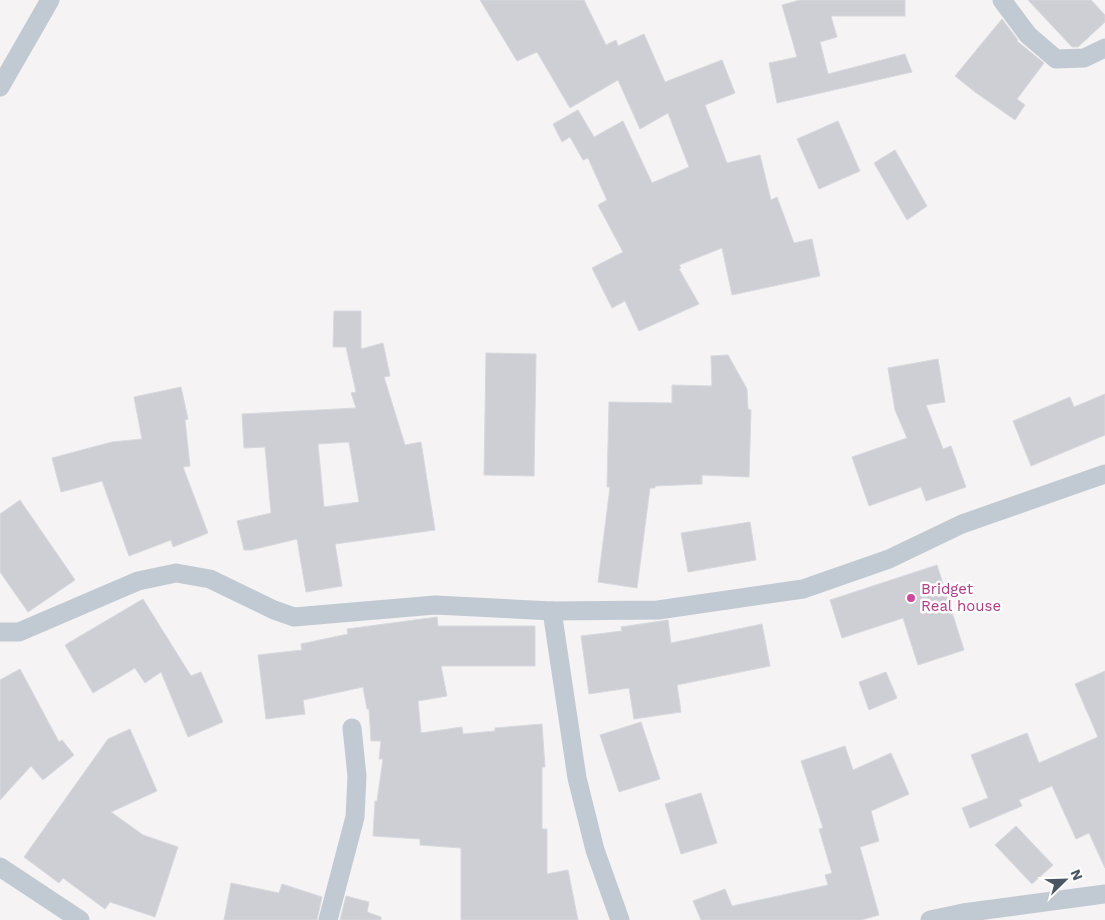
<svg xmlns="http://www.w3.org/2000/svg" width="1105" height="920" viewBox="0 0 1105 920" font-family="'Work Sans',sans-serif">
<style>
.building{fill:#cdcfd5;stroke:#d7d9de;fill-rule:evenodd}
.lines{fill:none;stroke-linecap:round;stroke-linejoin:round}
.street{stroke:#c1cad2;stroke-width:19}
.hotel-dot{fill:#d1479c;stroke:#fff;stroke-width:2}
.labels{text-anchor:middle;stroke-width:5;stroke-linejoin:round;paint-order:stroke}
.hotel-label{font-size:15px;fill:#b23c85;stroke:#fff;text-anchor:start}
</style>
<rect width="100%" height="100%" fill="#f5f3f3"/>
<!-- building -->
<g class="building">
<path d="M480 0H584L606 45 616 40 618 46 644 34 665 82 722 60 735 93 705 105 727 163 760 155 771 200 777 197 794 243 812 239 820 276 732 295 722 248 679 265 681 268 679 269 699 304 639 331 625 301 612 308 592 268 623 252 598 205 607 200 588 158 583 160 570 137 562 142 553 124 578 110 594 137 623 121 652 183 689 167 668 113 640 129 618 80 570 108 537 52 517 61Z"/>
<path d="M800 0H905V16H831L837 37 820 42 828 74 905 54 912 72 777 103 769 63 797 57 782 5Z"/>
<path d="M1028 0H1091L1105 15V22L1078 47H1072Z"/>
<path d="M1002 19 1018 40 1017 41 1044 63 1017 99 1025 105 1015 120 975 92 955 76Z"/>
<path d="M838 121 860 171 819 189 797 139Z"/>
<path d="M895 150 927 206 907 220 874 163Z"/>
<path d="M334 311H361V349L383 343 390 376 384 377 405 445 421 442 435 530 335 544 342 586 306 592 297 539 251 550H244L237 521 271 513 265 447 244 448 242 414 356 408 351 393 356 392 346 347H333ZM349 442 359 502 324 507 318 444Z"/>
<path d="M486 353 536 354 534 476 484 475Z"/>
<path d="M728 355 747 389 748 409 751 410 749 477 702 475V484L655 486V488H650L637 588 598 582 610 487H607L609 402 672 403V385L712 386 711 356Z"/>
<path d="M938 359 945 402 926 405 943 449 951 446 966 487 926 501 921 487 869 506 852 457 907 438 895 410 888 368Z"/>
<path d="M181 387 188 419 185 420 190 466 183 467 208 533 173 547 171 540 129 556 102 481 61 492 52 458 112 442 142 439 134 397Z"/>
<path d="M1105 394V435L1031 466 1013 421 1070 397 1074 407Z"/>
<path d="M20 500 75 580 28 612 0 572V514Z"/>
<path d="M750 522 756 560 688 572 681 533Z"/>
<path d="M937 565 964 650 918 665 903 618 842 638 830 600Z"/>
<path d="M143 599 191 676 201 672 223 722 188 737 161 672 145 683 135 668 93 693 65 645Z"/>
<path d="M437 617 438 626H535V666H441L447 696 418 701 421 733 462 727 463 734 495 731V728L542 724 545 767H542V829H547V874L568 870 578 920H461V848L420 845V839L373 836 375 801H377L383 759H379L381 741H371L369 709H367L363 687 303 700 305 714 266 719 258 655 302 650 301 644 348 634 347 629Z"/>
<path d="M668 620 671 643 762 624 770 666 677 685 681 712 634 719 629 688 589 694 581 636 622 631 621 627Z"/>
<path d="M20 669 59 742 62 740 74 755 43 780 31 766 0 800V680Z"/>
<path d="M1105 671V868L1089 833 1076 839 1052 786 1019 800 1022 806 970 828 962 808 988 798 971 755 1027 733 1039 763 1098 737 1075 684Z"/>
<path d="M886 672 897 698 869 710 859 682Z"/>
<path d="M641 722 660 779 619 792 600 735Z"/>
<path d="M130 729 157 791 111 812 143 835 178 847 155 917 110 902 105 909 63 878 59 883 24 857 108 739Z"/>
<path d="M845 746 853 770 891 753 909 794 871 811 879 841 860 847 879 915 861 920H701L693 901 725 889 732 906 828 885 825 875 832 873 819 829 823 828 801 761Z"/>
<path d="M701 793 717 843 681 854 665 804Z"/>
<path d="M1016 826 1053 865 1032 884 995 845Z"/>
<path d="M231 883 279 893 282 884 322 897 317 920H224Z"/>
<path d="M346 896 369 902 367 912 381 917V920H340Z"/>
</g>
<g class="lines">
<!-- street -->
<g class="street">
<path d="M1002 0 1028 35 1056 59 1084 58 1105 48"/>
<path d="M0 87 50 0"/>
<path d="M552 611 577 778 595 850 620 920"/>
<path d="M0 632H19L138 581 176 573 210 579 274 610 294 617 435 605 552 611 658 610 803 589 889 559 962 524 1105 474"/>
<path d="M0 867 80 920"/>
<path d="M328 920 355 817 357 776 352 728"/>
<path d="M930 920 963 913 1105 894"/>
</g>
</g>
<!-- markers -->
<circle class="hotel-dot" cx="911" cy="598" r="5"/>
<g class="labels">
<!-- hotel labels -->
<g class="hotel-label">
<text x="921" y="594">Bridget<tspan x="921" dy="17">Real house</tspan></text>
</g>
</g>
<!-- north arrow -->
<g transform="translate(1065 880) rotate(67)" stroke="#ffffff" stroke-width="4" paint-order="stroke">
<path d="M0-4L9 19L0 12L-9 19Z" fill="#4a5661"/>
<text y="-8" font-size="14" font-weight="bold" text-anchor="middle" fill="#4a5661">N</text>
</g>
</svg>
